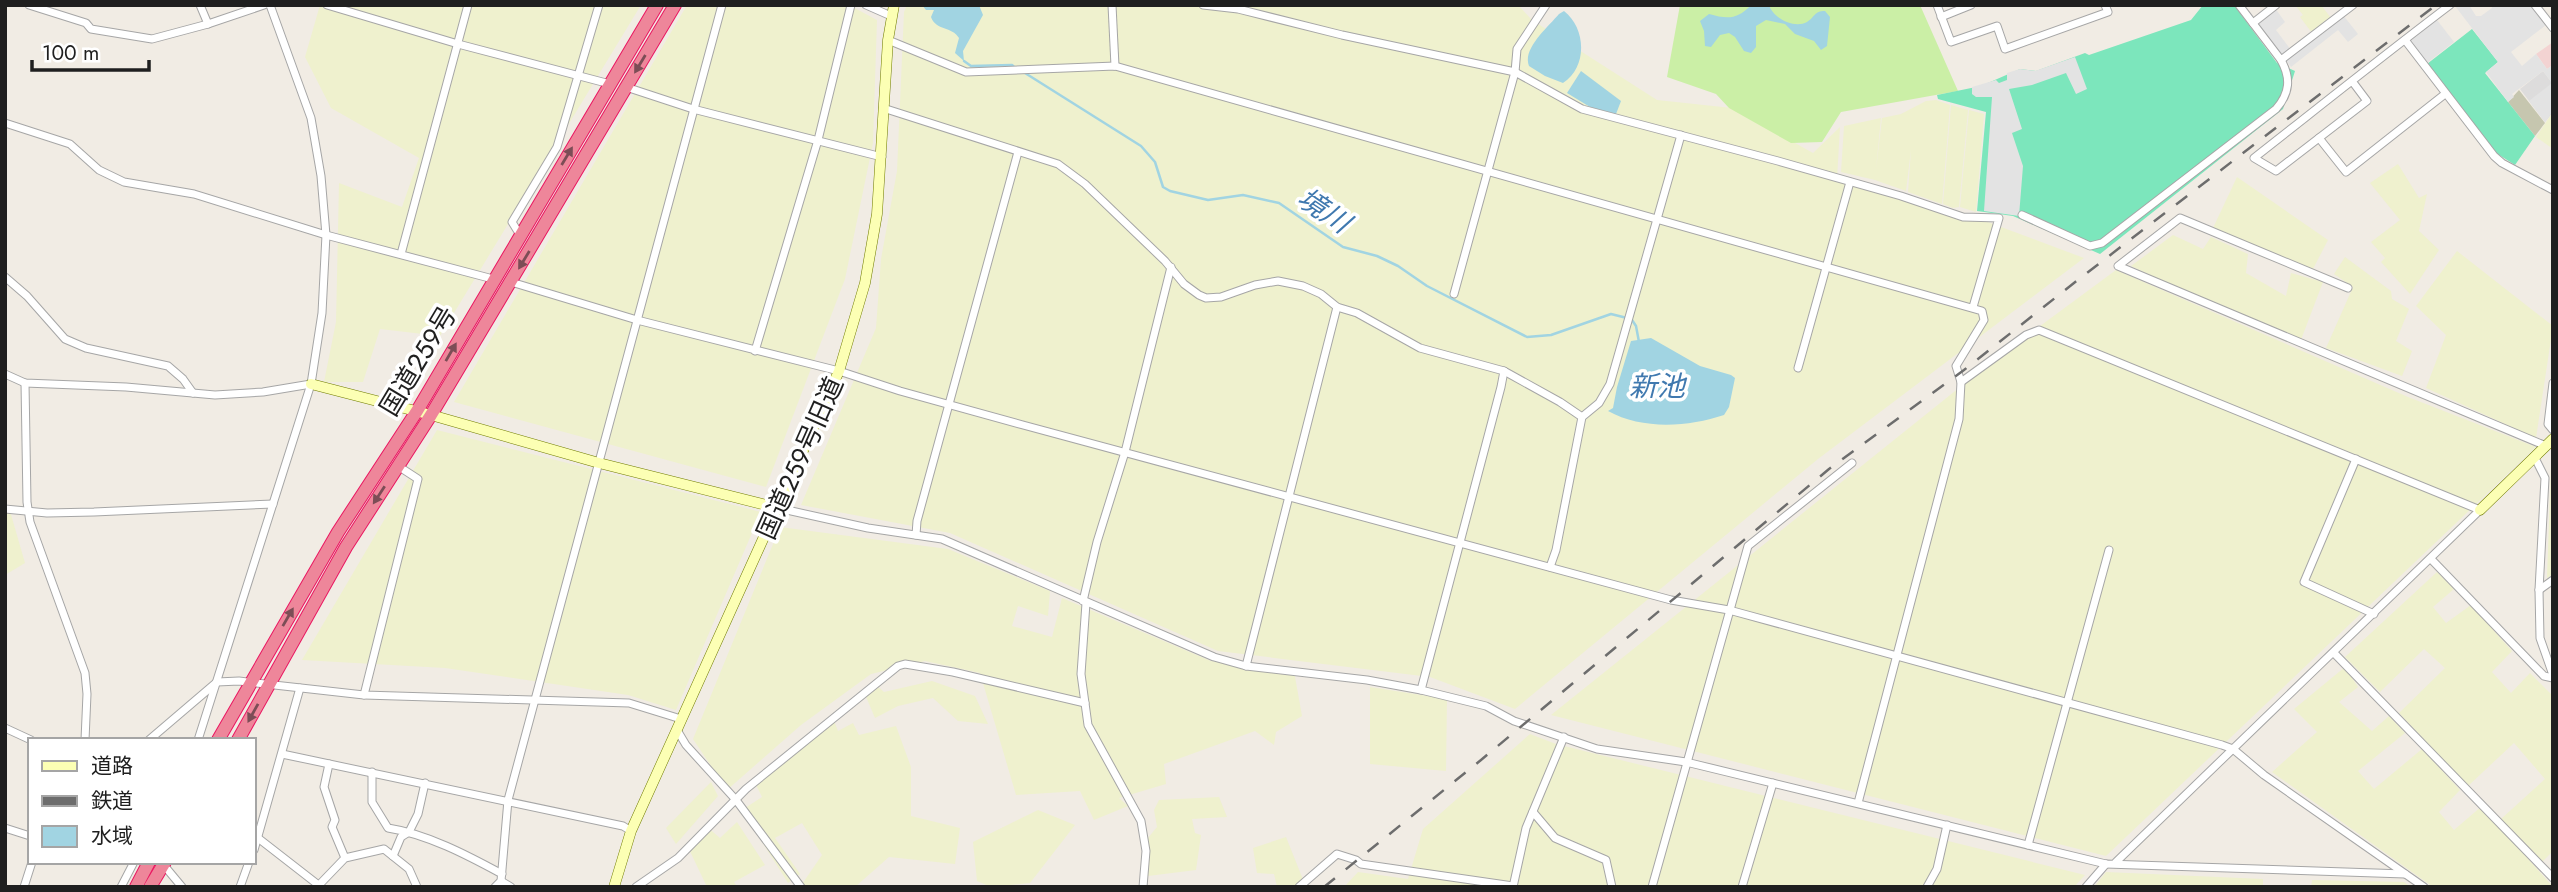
<svg xmlns="http://www.w3.org/2000/svg" width="2558" height="892" viewBox="0 0 2558 892" font-family="Jost,'Noto Sans JP',sans-serif">
<style>
.residential{fill:#dddcdc}
.commercial{fill:#f3d3d2}
.construction{fill:#c6c6af}
.farmland{fill:#eff1ce}
.grass{fill:#cbefa6}
.pitch{fill:#7ce6bc}
.parking{fill:#e3e3e3}
.water{fill:#a1d4e2}
.lines{fill:none;stroke-linecap:round;stroke-linejoin:round}
.stream{stroke:#a1d4e2;stroke-width:2.5}
.street-casing{stroke:#a6a6a6;stroke-width:9}
.secondary-casing{stroke:#707c00;stroke-width:11}
.highway-casing{stroke:#ea1661;stroke-width:14}
.street{stroke:#fff;stroke-width:7}
.secondary{stroke:#fcffb4;stroke-width:10}
.highway{stroke:#ee869a;stroke-width:12}
.rail{stroke:#6d6d6d;stroke-width:2.5;stroke-dasharray:14 14;stroke-linecap:butt}
.oneway{fill:#7c4d56}
.labels{text-anchor:middle;stroke-width:7;stroke-linejoin:round;paint-order:stroke}
.street-label{font-size:26px;fill:#1f1f1f;stroke:#fff}
.water-label{font-size:28px;font-style:italic;fill:#4079af;stroke:#fff}
</style>
<rect width="100%" height="100%" fill="#f1ece4"/>
<!-- residential -->
<path class="residential" d="M2543 71 2553 84V112L2545 122 2520 89Z"/>
<!-- commercial -->
<path class="commercial" d="M2553 42V65L2547 69 2536 54Z"/>
<!-- construction -->
<path class="construction" d="M2519 90 2545 123 2535 136 2508 102Z"/>
<!-- farmland -->
<g class="farmland">
<path d="M320 5H641L440 336 380 329 363 382H324L336 322 339 183 402 207 419 158 331 108 305 57Z"/>
<path d="M687 5H849L877 20 873 143 845 279 766 487 454 402Z"/>
<path d="M907 5H1518L1532 20 1657 100 1732 108 1813 153 1840 127 1837 179 1963 220 1985 221 2084 258 1818 459 1515 709 1430 677 1218 651 950 533 801 505 876 328 881 259 897 171 904 12Z"/>
<path d="M2295 5H2321L2331 18 2312 33 2300 17 2303 15Z"/>
<path d="M1936 100 1950 105 1942 204 1908 192 1911 150 1906 191 1875 180 1841 172 1844 126 1881 118 1876 170 1882 118 1901 114 1926 101Z"/>
<path d="M1951 105 1968 110 1959 207 1953 208 1943 204Z"/>
<path d="M1969 110 1984 114 1976 212 1960 207Z"/>
<path d="M2553 112V149L2536 137Z"/>
<path d="M2398 164 2419 198 2427 194 2419 231 2439 250 2410 294 2381 262 2385 258 2371 242 2400 220 2370 183Z"/>
<path d="M2237 177 2328 240 2313 269 2213 228Z"/>
<path d="M2173 235 2203 249 2211 237 2248 254 2246 273 2286 296 2291 273 2323 282 2299 345 2131 266Z"/>
<path d="M2457 251 2553 326 2536 438 2426 388 2446 335 2416 306Z"/>
<path d="M2345 257 2391 291 2392 299 2409 309 2396 341 2412 351 2402 376 2326 348 2353 287 2334 274Z"/>
<path d="M2116 270 2408 397 2536 447 2106 856 1551 715 1990 363Z"/>
<path d="M437 430 761 512 676 710 628 695 445 668 302 660Z"/>
<path d="M2553 462V574L2547 578 2551 464Z"/>
<path d="M5 511H10L25 563 5 575Z"/>
<path d="M780 527 948 549 1050 591 1048 616 1018 606 1012 626 1052 637 1062 598 1211 661 1294 671 1302 716 1276 732 1274 745 1255 731 1164 764 1166 784 1119 798 1128 806 1094 820 1080 791 1016 795 980 673 925 661 871 674 801 725 727 790 693 739Z"/>
<path d="M2437 572 2454 589 2433 607 2446 623 2471 605 2512 651 2492 672 2511 693 2530 673 2553 696V851L2540 864 2501 819 2545 779 2514 743 2468 786 2399 713 2445 668 2424 649 2380 692 2345 657Z"/>
<path d="M2345 667 2358 687 2339 702 2372 731 2389 716 2405 733 2358 771 2374 789 2422 749 2460 790 2439 812 2454 830 2482 806 2553 887H2433L2272 772 2317 732 2294 709Z"/>
<path d="M932 681 975 696 988 724 958 721 933 698 898 706 875 718 864 692 876 685 884 692Z"/>
<path d="M1370 687 1447 699 1446 771 1370 764Z"/>
<path d="M832 716 838 731 853 723 859 735 896 726 911 767V816L960 828 955 864 889 857 855 887H800L822 855 802 823 775 838 800 874 788 883 742 810 762 797 753 779Z"/>
<path d="M1530 734 1556 744 2085 875 2074 887H1344L1358 872 1408 879 1423 829Z"/>
<path d="M711 782 718 796 676 844 666 828Z"/>
<path d="M1219 797 1227 817 1192 819 1195 833 1201 835 1196 870 1148 876 1143 844 1157 827 1154 810 1159 800Z"/>
<path d="M1038 810 1075 825 1030 883 991 887 977 881 973 842Z"/>
<path d="M737 822 765 865 734 882 737 887H707L687 845 706 826 720 838Z"/>
<path d="M1286 837 1306 887H1277L1274 874 1257 873 1253 848Z"/>
<path d="M2106 872 2263 879V887H2094Z"/>
<path d="M2312 880 2404 882 2411 887H2311Z"/>
</g>
<!-- grass -->
<path class="grass" d="M1680 5H1920L1958 91 1841 112 1822 142 1791 143 1729 108 1716 94 1667 77Z"/>
<!-- pitch -->
<g class="pitch">
<path d="M2203 5H2234L2277 63 2295 71 2283 109 2100 254 2013 216 1977 211 1986 112 1938 99 1937 95 1981 86 2020 69 2036 71 2085 53 2089 55 2191 20Z"/>
<path d="M2472 29 2498 62 2485 73 2535 136 2515 165 2496 153 2427 64Z"/>
</g>
<!-- parking -->
<g class="parking">
<path d="M2457 5H2469L2476 16H2481L2492 8 2491 5H2531L2546 25 2511 52 2522 66 2536 54 2547 69 2553 65V111L2545 122 2529 101 2552 83 2543 71 2512 94 2514 97 2508 102 2486 72 2498 62 2455 6Z"/>
<path d="M2275 8 2285 22 2276 30 2291 50 2282 57 2256 23Z"/>
<path d="M2343 15 2358 34 2348 42 2338 30 2291 67 2285 59Z"/>
<path d="M2437 20 2454 42 2427 63 2409 41Z"/>
<path d="M2075 57 2087 89 2076 94 2066 73 2032 85 2009 89 2022 129 2012 133 2023 166 2019 216 1984 211 1992 97H1976L1972 94V87L1996 80 1999 83 2007 80V73L2020 69 2035 71Z"/>
</g>
<!-- water -->
<g class="water">
<path d="M922 5H979L983 15 963 51 964 61 955 53 959 38C952 26 936 31 931 17L934 10H926Z"/>
<path d="M1751 5H1769C1773 18 1794 29 1807 22 1815 17 1814 11 1825 11L1830 17 1827 46 1821 50 1814 41 1795 34 1785 24 1766 20 1756 26V47L1751 53 1744 51 1735 37 1729 33 1720 35 1711 47 1705 46 1704 31 1700 21 1709 14C1727 19 1737 20 1751 5Z"/>
<path d="M1564 11C1586 28 1588 67 1563 83L1545 76 1529 66C1522 49 1548 27 1559 14Z"/>
<path d="M1581 71 1621 101 1616 114 1590 107 1567 93Z"/>
<path d="M1651 338 1700 366 1731 375 1735 378 1729 407 1724 415C1688 427 1642 430 1608 411L1613 408 1617 387 1631 341Z"/>
</g>
<g class="lines">
<!-- stream -->
<g class="stream">
<path d="M964 61 971 66 1012 65 1016 69"/>
<path d="M1025 73 1141 146 1155 162 1163 187 1170 191 1208 200 1243 195 1279 203 1343 247 1377 256 1398 266 1427 286 1527 337 1551 335 1611 314 1627 318"/>
<path d="M1632 320 1636 326 1639 342"/>
</g>
<defs>
<g id="street">
<path d="M29 5 86 23 91 29 152 39 208 24 264 5"/>
<path d="M200 5 208 24"/>
<path d="M327 5 458 44 610 84"/>
<path d="M866 5 891 16"/>
<path d="M1112 5 1115 66"/>
<path d="M1203 5 1238 9 1342 35 1515 72 1582 109 1778 161 1901 196 1963 217 1999 218 1973 307"/>
<path d="M1937 5 1951 42 1997 26 2005 49 2108 12 2105 5"/>
<path d="M2239 5 2281 60 2353 5"/>
<path d="M2535 5 2553 28"/>
<path d="M1941 17 1971 5"/>
<path d="M2253 23 2276 5"/>
<path d="M888 40 966 72 1115 66 1982 311 1984 320 1956 366 1961 382 1959 419 1858 803"/>
<path d="M2405 40 2494 156 2502 163 2553 190"/>
<path d="M2352 81 2367 101 2276 171 2254 158C2319 107 2384 55 2450 5"/>
<path d="M626 87 693 109 882 157"/>
<path d="M883 108 1058 164 1085 184 1165 261 1184 284 1199 295 1206 298 1221 297 1255 285 1278 281 1303 286 1321 294 1337 307 1357 313 1420 348 1504 371 1560 402 1582 417"/>
<path d="M5 123 70 144 99 170 124 182 194 194 326 235 493 279"/>
<path d="M2319 138 2346 172 2445 94"/>
<path d="M2022 215 2090 246 2102 243 2276 109C2290 93 2291 78 2281 60"/>
<path d="M520 235 512 222 557 147 599 5"/>
<path d="M401 254 468 5"/>
<path d="M5 277 27 296 65 339 86 348 168 366 183 379 193 393"/>
<path d="M511 282 637 320 839 371 900 391 1023 425 1671 600 1729 610 2222 745 2233 749 2264 775 2424 887"/>
<path d="M2348 288 2180 218 2118 266 2546 446"/>
<path d="M1454 294 1515 72 1517 49 1546 5"/>
<path d="M755 351 818 140 851 5"/>
<path d="M1798 368 1850 182"/>
<path d="M5 374 25 383 126 387 215 395 263 392 311 384"/>
<path d="M1961 382 2026 335 2039 330 2480 510 2116 862"/>
<path d="M25 383 27 502 30 522 85 673 87 694 85 740"/>
<path d="M2553 383 2548 424 2553 430"/>
<path d="M2535 458 2545 478 2539 590 2540 638 2553 675"/>
<path d="M2356 459 2304 582 2374 614"/>
<path d="M778 508 868 528 942 539 1214 657 1246 666 1367 680 1421 690 1486 706 1514 721 1597 749 1686 762 2106 864 2405 874"/>
<path d="M5 509 47 513 94 512 273 504"/>
<path d="M916 535 917 521 1018 152"/>
<path d="M2431 559 2544 676 2553 678"/>
<path d="M1550 567 1556 550 1582 417 1599 403 1610 384 1681 135"/>
<path d="M2539 590 2553 580"/>
<path d="M1083 601 1097 542 1125 452 1171 267"/>
<path d="M1086 603 1081 674 1088 725 1141 821 1146 851 1143 887"/>
<path d="M2334 653 2553 878"/>
<path d="M1246 666 1337 307"/>
<path d="M1421 690 1501 387 1504 371"/>
<path d="M364 695 418 479 398 466"/>
<path d="M5 728 31 740"/>
<path d="M677 730 686 745 736 800 801 887"/>
<path d="M149 740 217 682 239 681 364 695 629 703 681 719"/>
<path d="M198 740 311 384 322 313 326 235 321 176 311 118 270 5"/>
<path d="M282 754 623 826 631 831"/>
<path d="M329 764 324 787 335 820 332 827 345 858"/>
<path d="M372 772V802L388 828C427 834 467 855 502 874"/>
<path d="M1533 812 1555 838 1606 860 1612 887"/>
<path d="M5 828 30 836"/>
<path d="M258 838 321 887"/>
<path d="M2028 845 2109 550"/>
<path d="M254 850 300 688"/>
<path d="M393 856 401 837 409 832 418 814 425 783"/>
<path d="M167 869 182 887"/>
<path d="M501 881 511 887"/>
<path d="M319 885 345 858 384 849 409 869 417 887"/>
<path d="M24 887 32 862"/>
<path d="M121 887 134 862"/>
<path d="M240 887 249 862"/>
<path d="M495 887 501 881 508 800 722 5"/>
<path d="M636 887 678 858 746 789 898 666 905 664 953 672 1085 703"/>
<path d="M1299 887 1337 854 1356 860 1361 864 1513 886"/>
<path d="M1513 887 1526 828 1564 737"/>
<path d="M1652 887 1748 546 1852 463"/>
<path d="M1742 887 1773 783"/>
<path d="M1927 887 1937 869 1947 825"/>
<path d="M2086 887 2106 864"/>
</g>
<g id="secondary">
<path d="M311 384 431 415 599 463 778 508"/>
<path d="M2480 510 2553 439"/>
<path d="M614 887 631 831 839 371 865 283 877 214 888 40 894 5"/>
</g>
<g id="highway">
<path d="M218 740 338 532 417 411 657 5"/>
<path d="M238 740 346 547 431 415 675 5"/>
<path d="M136 887 149 862"/>
<path d="M150 887 165 862"/>
</g>
</defs>
<!-- street casing -->
<use href="#street" class="street-casing"/>
<!-- secondary casing -->
<use href="#secondary" class="secondary-casing"/>
<!-- highway casing -->
<use href="#highway" class="highway-casing"/>
<!-- street -->
<use href="#street" class="street"/>
<!-- secondary -->
<use href="#secondary" class="secondary"/>
<!-- highway -->
<use href="#highway" class="highway"/>
<!-- rail -->
<path class="rail" d="M1324 887 1481 760 1829 469 1964 370 2079 279 2436 5"/>
</g>
<!-- one-way arrows -->
<defs><path id="oneway-solid" d="M-6-.8H1V-3.2L6.5 0L1 3.2V.8H-6Z" transform="scale(1.75)"/></defs>
<g class="oneway">
<use href="#oneway-solid" transform="translate(640 64) rotate(121)"/>
<use href="#oneway-solid" transform="translate(567 156) rotate(-59)"/>
<use href="#oneway-solid" transform="translate(524 260) rotate(121)"/>
<use href="#oneway-solid" transform="translate(451 352) rotate(-60)"/>
<use href="#oneway-solid" transform="translate(379 495) rotate(123)"/>
<use href="#oneway-solid" transform="translate(288 617) rotate(-60)"/>
<use href="#oneway-solid" transform="translate(253 713) rotate(119)"/>
</g>
<g class="labels">
<!-- street labels -->
<g class="street-label">
<text transform="translate(418 361) rotate(-59)" y="9">国道259号</text>
<text transform="translate(800 458) rotate(-66)" y="9">国道259号旧道</text>
</g>
<!-- water labels -->
<g class="water-label">
<text transform="translate(1324 210) rotate(34)" y="10">境川</text>
<text x="1657" y="396">新池</text>
</g>
</g>
<!-- border -->
<rect width="2558" height="892" fill="none" stroke="#1f1f1f" stroke-width="14"/>
<!-- legend -->
<rect x="28" y="738" width="228" height="126" fill="#ffffff" stroke="#a5a5a5" stroke-width="2"/>
<rect x="42" y="761" width="35" height="10" fill="#fcffb4" stroke="#a5a5a5" stroke-width="2"/>
<text x="91" y="773" font-size="21" fill="#1f1f1f">道路</text>
<rect x="42" y="796" width="35" height="10" fill="#6d6d6d" stroke="#a5a5a5" stroke-width="2"/>
<text x="91" y="808" font-size="21" fill="#1f1f1f">鉄道</text>
<rect x="42" y="826" width="35" height="21" fill="#a1d4e2" stroke="#a5a5a5" stroke-width="2"/>
<text x="91" y="843" font-size="21" fill="#1f1f1f">水域</text>
<!-- scale -->
<path d="M32 60v10h117v-10" fill="none" stroke="#1f1f1f" stroke-width="3.5"/>
<text x="42" y="60" font-size="21" fill="#1f1f1f" stroke="#ffffff" stroke-width="5" paint-order="stroke">100 m</text>
</svg>
